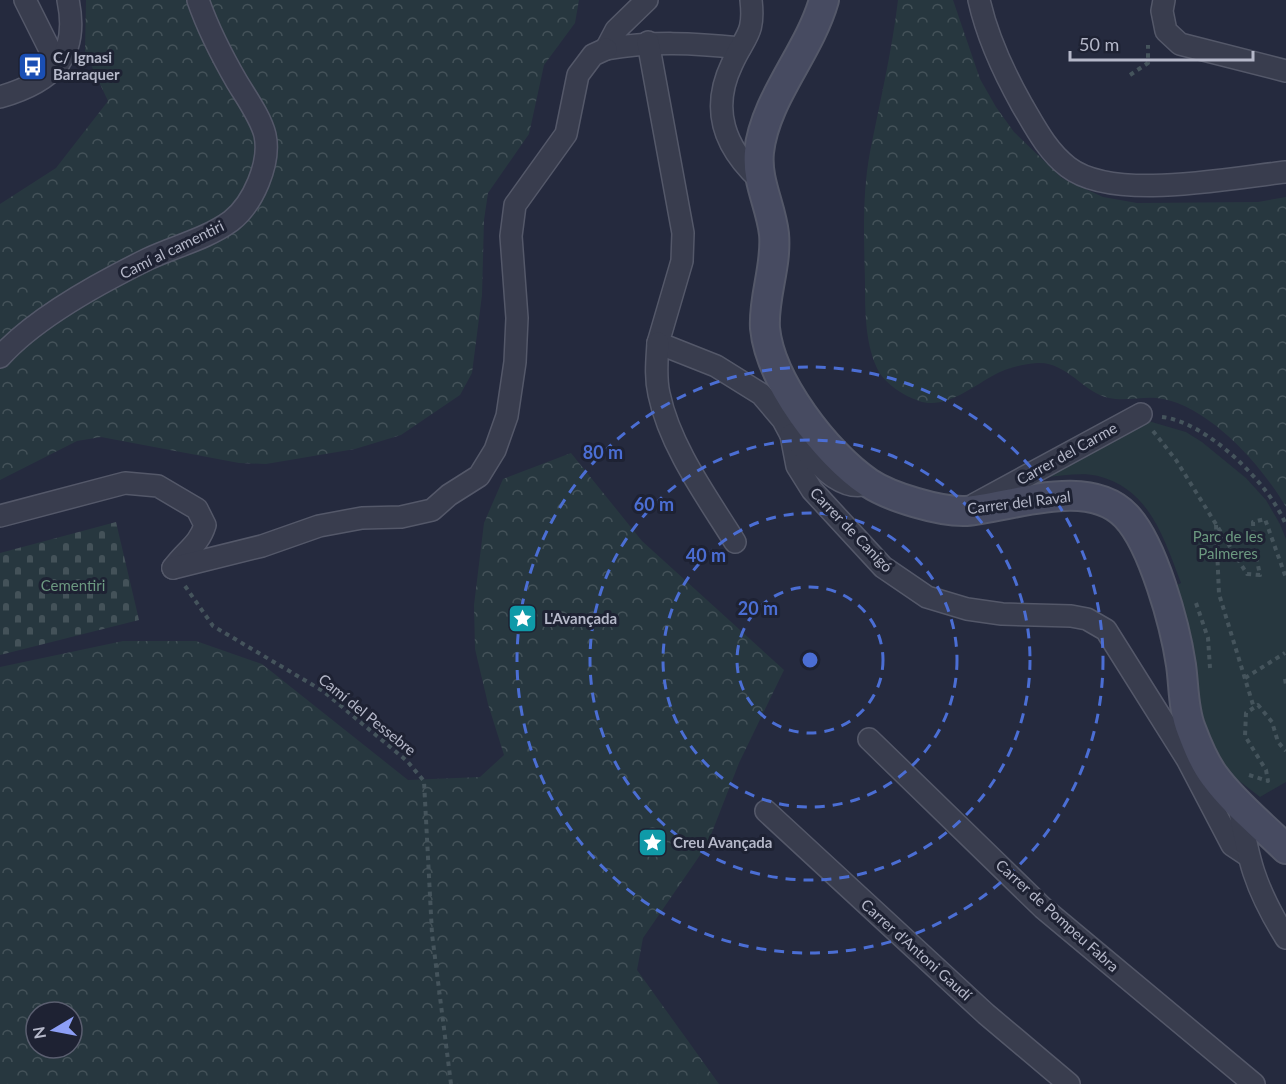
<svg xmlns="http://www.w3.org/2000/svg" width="1286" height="1084" viewBox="0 0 1286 1084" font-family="Lato,sans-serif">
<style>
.green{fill:#27373f}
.forest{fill:url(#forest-crowns);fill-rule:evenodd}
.cemetery{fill:url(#cemetery-stones)}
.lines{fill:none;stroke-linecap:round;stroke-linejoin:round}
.street-casing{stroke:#545869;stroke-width:24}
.secondary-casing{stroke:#545869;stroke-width:32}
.path{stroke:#45545c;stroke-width:4;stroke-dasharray:4.5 4.5;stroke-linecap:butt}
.street{stroke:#393d4e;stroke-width:21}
.secondary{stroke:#474b61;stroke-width:28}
.ring{fill:none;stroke:#4b6ed4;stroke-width:3;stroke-dasharray:10 8}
.labels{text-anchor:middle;stroke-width:6;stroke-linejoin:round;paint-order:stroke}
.poi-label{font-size:15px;font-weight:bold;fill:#b5b8c9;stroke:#1e2233;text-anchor:start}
.street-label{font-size:15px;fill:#b5b8c9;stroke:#1e2233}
.park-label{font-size:15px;fill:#6c9980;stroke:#1e2233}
.centre{fill:#4b6ed4;stroke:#1e2233;stroke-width:3}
.ring-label{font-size:18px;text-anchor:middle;font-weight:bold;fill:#4b6ed4;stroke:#1e2233;stroke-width:6;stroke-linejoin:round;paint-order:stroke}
</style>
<defs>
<pattern id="forest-crowns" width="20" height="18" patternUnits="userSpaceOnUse" patternTransform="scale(1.5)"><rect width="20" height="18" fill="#27373f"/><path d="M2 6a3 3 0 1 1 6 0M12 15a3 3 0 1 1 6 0" fill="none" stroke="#445259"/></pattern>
<pattern id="cemetery-stones" width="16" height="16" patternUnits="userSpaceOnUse" patternTransform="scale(1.5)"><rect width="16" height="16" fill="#27373f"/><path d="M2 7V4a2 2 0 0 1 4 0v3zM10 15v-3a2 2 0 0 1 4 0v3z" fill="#445259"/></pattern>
</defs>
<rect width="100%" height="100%" fill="#252a3e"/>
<!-- green -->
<path class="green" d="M1145 420 1186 432 1202 442 1246 478 1266 500 1280 524 1286 539V782L1260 797 1225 770 1203 735 1194 653 1175 586 1181 583C1164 539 1150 489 1098 476 1082 472 1063 476 1047 477Z"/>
<!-- forest -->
<g class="forest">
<path d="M86 0H579L575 23 544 65 529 134 488 193 484 220 482 295 472 373 460 395 401 435 355 449 266 464 239 463 101 437 77 441 0 480V204L56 168 108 101 85 52Z"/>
<path d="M898 0H953L980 79 996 107 1014 132 1062 178 1103 197 1137 203 1258 202 1286 197V507C1263 467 1211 408 1163 399 1146 395 1127 402 1109 398 1083 392 1066 361 1037 363 1023 364 1006 368 994 375 972 387 945 410 919 401 904 396 887 385 879 372 865 346 865 311 865 283 864 239 862 194 870 152 880 101 892 51 898 0Z"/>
<path d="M571 453 642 541 784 670 739 763 707 845 643 938 637 970 719 1084H0V667L123 641H196L262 664 408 780 480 777 504 755 488 704 475 649 474 605 484 523 503 479ZM36 1012H72V1048H36Z"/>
</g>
<!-- cemetery -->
<path class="cemetery" d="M116 522 139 620 0 655V553Z"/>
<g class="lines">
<defs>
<g id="street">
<path d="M25 0 58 66"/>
<path d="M647 0 616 30 606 49C652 41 694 43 740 48"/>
<path d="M751 0C755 35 745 35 732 64 710 110 725 148 760 180"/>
<path d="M979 0C987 36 1004 73 1022 105 1035 127 1047 151 1068 167 1113 202 1231 178 1286 172"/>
<path d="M1164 0 1162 11 1166 31 1180 44 1286 71"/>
<path d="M648 42 683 233 682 261 658 343 716 366 761 394 783 420 791 435 797 466 812 490 883 567 927 597 967 609 1002 614 1071 616 1087 619 1106 630 1187 759 1232 845 1247 855"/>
<path d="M0 97C52 82 80 57 68 0"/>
<path d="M658 343C657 360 655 377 659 394 670 447 707 497 735 542"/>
<path d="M0 357C35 318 101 282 148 259 176 246 206 239 231 221 253 204 271 163 265 135 261 118 246 97 237 82 222 56 208 29 198 0"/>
<path d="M791 435C811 454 838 496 870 483"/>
<path d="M975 504 1141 414"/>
<path d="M0 516 125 483 158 486 197 509 205 525C199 545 185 551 173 568"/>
<path d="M173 568 262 546 319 526 362 518 401 517 432 510 449 495 479 476 495 450 507 416 515 362 517 318 511 236 515 205 566 134 578 75 593 55 606 49"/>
<path d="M869 739 1043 908 1254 1084"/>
<path d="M1238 801C1248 859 1254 887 1286 938"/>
<path d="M766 811 986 1014 1069 1084"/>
</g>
<path id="secondary" d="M824 0C809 53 765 98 759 152 756 181 771 206 774 234 777 266 763 297 765 328 770 381 826 454 869 483 890 497 940 512 966 511 1012 507 1088 476 1126 516 1153 544 1175 625 1181 665 1184 686 1183 709 1191 729 1197 745 1204 763 1215 777 1234 803 1263 826 1286 849"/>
</defs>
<!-- street casing -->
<use href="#street" class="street-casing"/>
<!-- secondary casing -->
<use href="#secondary" class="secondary-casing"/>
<!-- path -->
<g class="path">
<path d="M1130 75 1148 63V45"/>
<path d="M1162 417C1207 422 1270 484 1286 525"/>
<path d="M1153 431 1176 460 1247 574 1260 575 1254 546 1253 522 1265 519 1286 578"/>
<path d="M1216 525 1219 594 1254 708"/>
<path d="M185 586 213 626 323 691 407 761 424 781 432 934 451 1084"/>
<path d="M1196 603 1208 638 1210 668"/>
<path d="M1245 678 1285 653"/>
<path d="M1285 679 1286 685"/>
<path d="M1249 775 1268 781 1266 770 1245 736 1246 713 1258 705 1272 722 1278 742 1286 751"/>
</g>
<!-- street -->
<use href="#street" class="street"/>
<!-- secondary -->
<use href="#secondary" class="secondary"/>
</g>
<!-- distance rings -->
<g class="ring">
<circle cx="810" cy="660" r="73"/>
<circle cx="810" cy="660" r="147"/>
<circle cx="810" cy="660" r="220"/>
<circle cx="810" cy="660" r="293"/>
</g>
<!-- icons -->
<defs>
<symbol id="bus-square" viewBox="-11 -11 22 22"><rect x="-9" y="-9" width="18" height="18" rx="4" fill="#1a4fb4" stroke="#1e2233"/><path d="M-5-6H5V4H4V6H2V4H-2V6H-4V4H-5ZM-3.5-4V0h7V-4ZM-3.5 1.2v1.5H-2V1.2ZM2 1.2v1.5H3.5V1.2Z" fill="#fff"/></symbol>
<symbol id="sight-square" viewBox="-11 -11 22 22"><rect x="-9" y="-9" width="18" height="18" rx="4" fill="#0f9aa8" stroke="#1e2233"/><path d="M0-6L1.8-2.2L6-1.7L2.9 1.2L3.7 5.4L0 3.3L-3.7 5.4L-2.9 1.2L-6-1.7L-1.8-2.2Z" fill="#fff"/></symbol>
</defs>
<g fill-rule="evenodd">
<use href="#bus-square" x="16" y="50" width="33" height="33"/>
<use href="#sight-square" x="506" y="602" width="33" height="33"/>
<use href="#sight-square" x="636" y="826" width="33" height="33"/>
</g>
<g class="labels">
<!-- poi labels -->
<g class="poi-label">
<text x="53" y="63">C/ Ignasi<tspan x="53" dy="17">Barraquer</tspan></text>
<text x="544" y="624">L'Avançada</text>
<text x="673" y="848">Creu Avançada</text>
</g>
<!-- street labels -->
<g class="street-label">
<text transform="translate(172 250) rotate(-26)" y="5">Camí al camentiri</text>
<text transform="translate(1067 454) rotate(-29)" y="5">Carrer del Carme</text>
<text transform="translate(1019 503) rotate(-7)" y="5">Carrer del Raval</text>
<text transform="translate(851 530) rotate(46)" y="5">Carrer de Canigó</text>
<text transform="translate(367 715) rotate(39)" y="5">Camí del Pessebre</text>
<text transform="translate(1057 916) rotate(42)" y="5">Carrer de Pompeu Fabra</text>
<text transform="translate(916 950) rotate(42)" y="5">Carrer d'Antoni Gaudí</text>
</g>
<!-- park labels -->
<g class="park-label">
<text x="1228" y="542">Parc de les<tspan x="1228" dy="17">Palmeres</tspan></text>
<text x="73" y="591">Cementiri</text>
</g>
</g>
<circle cx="810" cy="660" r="9" class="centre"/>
<g class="ring-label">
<text x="603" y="459">80 m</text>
<text x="654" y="511">60 m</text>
<text x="706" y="562">40 m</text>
<text x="758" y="615">20 m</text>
</g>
<!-- north arrow -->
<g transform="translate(54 1030) rotate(260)"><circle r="28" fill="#1e2233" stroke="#5a5e6f" stroke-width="1.5"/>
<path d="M0-4.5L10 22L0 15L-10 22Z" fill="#8d9ff6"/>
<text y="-9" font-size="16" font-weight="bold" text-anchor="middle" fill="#b5b8c9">N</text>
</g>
<!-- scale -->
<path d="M1070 51v9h183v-9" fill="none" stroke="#b5b8c9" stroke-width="3"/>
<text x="1079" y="51" font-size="18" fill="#b5b8c9" stroke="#1e2233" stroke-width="4.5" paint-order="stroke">50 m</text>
</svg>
